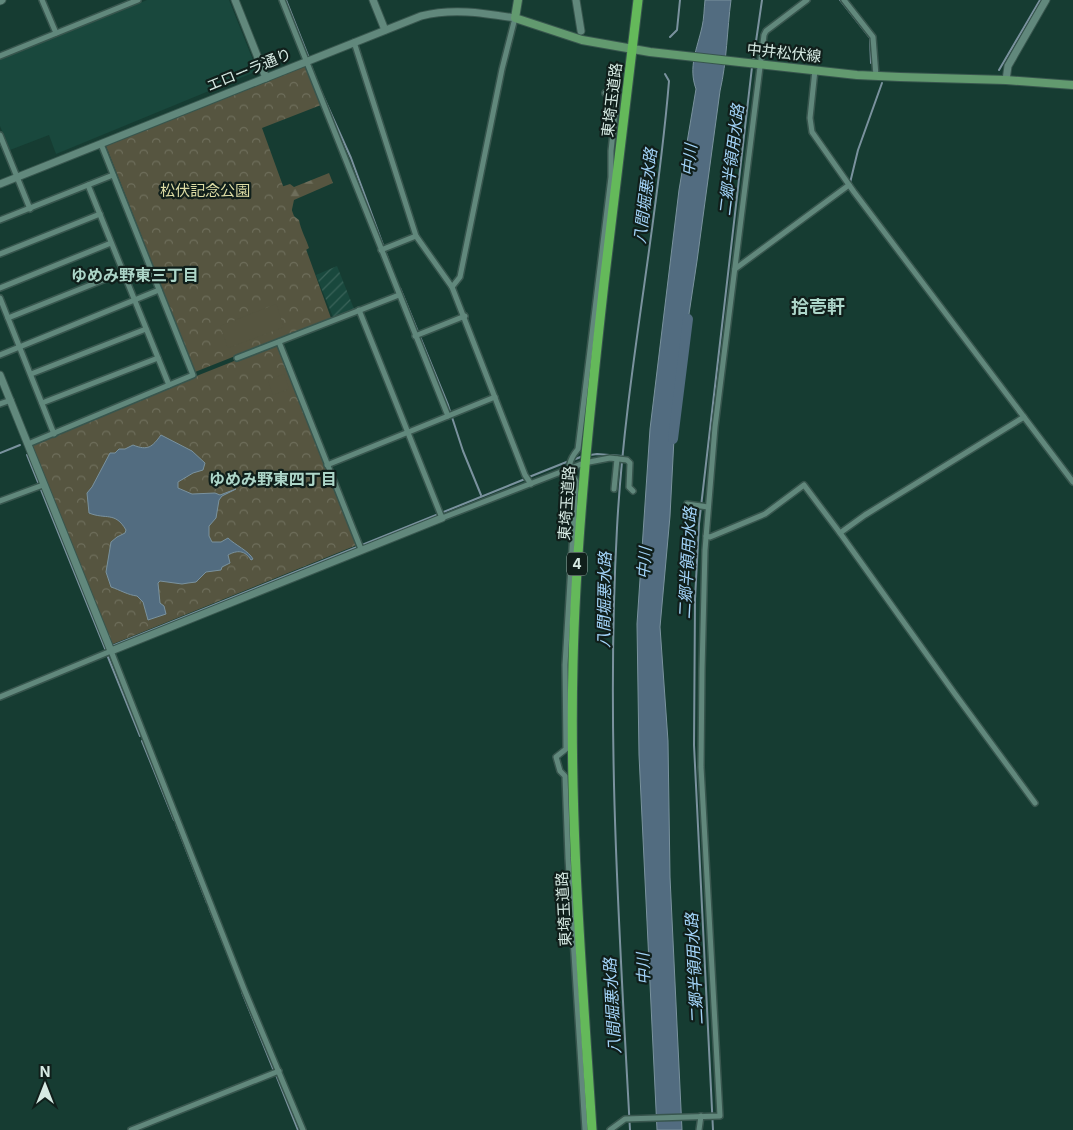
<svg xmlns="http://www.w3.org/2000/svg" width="1073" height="1130" viewBox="0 0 1073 1130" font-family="Inter,'Noto Sans JP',sans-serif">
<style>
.built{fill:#19483d}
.industrial{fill:url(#industrial-furrows)}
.forest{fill:url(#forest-firs)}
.park{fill:url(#park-crowns)}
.garden{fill:#565540}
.water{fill:#526c80;stroke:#7a929e}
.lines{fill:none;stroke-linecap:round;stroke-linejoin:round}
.stream{stroke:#7a929e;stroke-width:2}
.river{stroke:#526c80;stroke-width:10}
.minor-casing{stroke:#38564e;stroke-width:8}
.tertiary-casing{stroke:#38564e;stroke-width:9}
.secondary-casing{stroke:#38564e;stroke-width:10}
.trunk-casing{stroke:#38564e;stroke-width:11}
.minor{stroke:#61887c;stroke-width:5}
.tertiary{stroke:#61887c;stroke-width:7}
.secondary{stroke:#629a6f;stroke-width:8}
.trunk{stroke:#64b95a;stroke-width:9}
.labels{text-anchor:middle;stroke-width:4.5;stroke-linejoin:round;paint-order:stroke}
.shield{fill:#101f1b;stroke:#9bada7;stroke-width:1}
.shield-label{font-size:14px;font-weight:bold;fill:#d6eae3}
.street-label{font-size:15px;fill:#d6eae3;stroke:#101f1b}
.park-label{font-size:15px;fill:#dddca4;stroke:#101f1b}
.water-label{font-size:16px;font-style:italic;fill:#a2d3f8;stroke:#101f1b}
.neighbourhood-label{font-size:16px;font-weight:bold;fill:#add6c9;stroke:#101f1b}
.quarter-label{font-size:18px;font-weight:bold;fill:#add6c9;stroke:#101f1b}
</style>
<defs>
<pattern id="industrial-furrows" width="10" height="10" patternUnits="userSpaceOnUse" patternTransform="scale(1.25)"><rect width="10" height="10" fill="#19483d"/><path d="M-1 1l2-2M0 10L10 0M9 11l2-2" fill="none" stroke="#3a6359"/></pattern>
<pattern id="forest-firs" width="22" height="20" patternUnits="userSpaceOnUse" patternTransform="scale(1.25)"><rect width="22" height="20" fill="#565540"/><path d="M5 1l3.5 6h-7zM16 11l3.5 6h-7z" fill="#6e6e5b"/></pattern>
<pattern id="park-crowns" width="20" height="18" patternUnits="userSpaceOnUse" patternTransform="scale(1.25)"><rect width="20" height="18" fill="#565540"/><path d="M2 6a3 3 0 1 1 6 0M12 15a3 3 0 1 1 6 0" fill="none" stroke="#6e6e5b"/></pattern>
</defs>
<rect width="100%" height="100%" fill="#163c32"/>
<!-- built -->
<path class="built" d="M147 0H229L257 70 255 72 56 154 49 135 10 150 0 126V59Z"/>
<!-- industrial -->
<path class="industrial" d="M337 266 354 309 333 317 316 275Z"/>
<!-- forest -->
<path class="forest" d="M329 173 333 183 294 200 291 214 299 220C301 231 306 238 309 248L298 255 278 188 290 184 294 187Z"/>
<!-- park -->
<g class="park">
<path d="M305 66 321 105 262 128 331 318 195 372 106 146Z"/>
<path d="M277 344 357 545 108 646 30 445 194 377Z"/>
</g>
<!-- garden -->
<g class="garden">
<path d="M276 304 284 327 228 348 220 326Z"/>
<path d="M284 374 289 389 273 395 268 380Z"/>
</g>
<!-- water -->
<g class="water">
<path d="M705 0H731C727 30 727 61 720 91L697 261 676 400 670 516 660 627 668 741 670 877 682 1130H657L639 755 637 624 650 429 679 190 696 89C688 67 697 49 702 27 704 19 704 9 705 0Z"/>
<path d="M161 435 192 451 205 463 203 470 193 473 178 482V488L192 494 215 493 220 495 236 489 222 496 219 500 216 518 209 526V536L212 542H221L228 538C235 545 249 551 253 559L251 560C245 550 237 550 228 555L230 563 222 567 221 570 206 572 196 582 188 583 182 584 160 581 158 583 160 603 164 606 166 614 148 620 143 602 137 596C128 595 120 590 111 587L106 572 111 542 117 537 125 533 126 530C115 511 106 520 89 513L87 493 92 487 110 453H115L119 449H125L133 445C148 451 152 447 161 435Z"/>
</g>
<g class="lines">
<!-- stream -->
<g class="stream">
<path d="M286 0 309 58"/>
<path d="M840 0 870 38 871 63"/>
<path d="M670 37 677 30 680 0"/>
<path d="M753 62 762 0"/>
<path d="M310 63 318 84"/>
<path d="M999 70 1040 0"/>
<path d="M320 89 351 158 393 272"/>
<path d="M850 183 858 150 882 83"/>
<path d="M849 187V189L985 369"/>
<path d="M400 288 448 405 463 451 481 495"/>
<path d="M0 453 20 445"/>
<path d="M27 455 106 651"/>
<path d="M590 455 597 454 622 456"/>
<path d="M573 460 583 456"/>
<path d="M529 477 569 461"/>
<path d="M112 646 525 479"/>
<path d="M108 657 140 736"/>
<path d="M142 741 174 820"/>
<path d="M176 824 207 903"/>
<path d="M209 908 240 985"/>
<path d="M242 992 274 1071"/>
<path d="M276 1075 298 1130"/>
<path d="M630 1130C619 929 606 728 617 528 625 378 657 230 669 81L665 74"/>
<path d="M713 1130 694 745 695 599 699 524 752 67"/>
</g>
<!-- river -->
<path class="river" d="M673 439 688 319"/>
<defs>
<g id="minor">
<path d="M42 0 56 33"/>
<path d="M282 0 448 416"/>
<path d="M844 0 873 37 876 76"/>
<path d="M354 42 416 236 452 287 525 475 531 484"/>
<path d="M0 56 138 0"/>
<path d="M815 70 810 118 812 132 854 192 1073 482"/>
<path d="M0 135 30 209"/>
<path d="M88 185 169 385"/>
<path d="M0 220 113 175"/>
<path d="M381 250 416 236"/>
<path d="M0 254 100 214"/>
<path d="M735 269 849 185"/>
<path d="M452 287 460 277 502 69 515 18"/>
<path d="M0 288 111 243"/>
<path d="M0 298 54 434"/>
<path d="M359 310 442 518 584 463 610 458 627 460 630 463 629 487 633 491"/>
<path d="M8 318 123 272"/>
<path d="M415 336 465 316"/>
<path d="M279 342 361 549"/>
<path d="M0 355 159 290"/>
<path d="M237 358 399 295"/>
<path d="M31 374 146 329"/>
<path d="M42 403 158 358"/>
<path d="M0 404 11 400"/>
<path d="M28 444 193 375 101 144"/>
<path d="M327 465 495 397"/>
<path d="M614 489 617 459"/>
<path d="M0 501 43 485"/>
<path d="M687 504 708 507"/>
<path d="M840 533 865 515 1024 417"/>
<path d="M706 536 710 537 765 514 804 485 840 533 955 694 1035 803"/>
<path d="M0 697 111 651 244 989 303 1130"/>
<path d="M131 1130 279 1071"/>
<path d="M585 1130 568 858 565 776 560 771 556 757 566 749 565 665 576 481C566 468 569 460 578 449L611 177V151L617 95 605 93"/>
<path d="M610 1130 625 1119 720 1116 701 767 702 670 705 550 715 427 764 35 766 31 807 0"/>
<path d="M699 1130 701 1116"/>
</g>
<g id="tertiary">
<path d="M235 0 266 78"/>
<path d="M373 0 385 30"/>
<path d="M576 0 581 31"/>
<path d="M0 1 2 0"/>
<path d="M1006 80 1008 66 1046 0"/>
<path d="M0 184 421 16C453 8 483 13 515 18"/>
<path d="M0 375 111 651 442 518"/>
</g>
<path id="secondary" d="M518 0 515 18 582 40 650 52 857 75 900 77 1006 80 1073 85"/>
<path id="trunk" d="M592 1130C582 974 569 819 573 663 576 536 590 409 604 283 616 189 626 94 638 0"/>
</defs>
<!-- minor casing -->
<use href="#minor" class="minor-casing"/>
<!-- tertiary casing -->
<use href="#tertiary" class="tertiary-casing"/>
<!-- secondary casing -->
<use href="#secondary" class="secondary-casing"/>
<!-- trunk casing -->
<use href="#trunk" class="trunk-casing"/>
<!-- minor -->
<use href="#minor" class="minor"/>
<!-- tertiary -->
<use href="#tertiary" class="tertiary"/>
<!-- secondary -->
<use href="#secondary" class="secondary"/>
<!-- trunk -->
<use href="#trunk" class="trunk"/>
</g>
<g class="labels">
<!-- shield labels -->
<rect class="shield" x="567" y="552.5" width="20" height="23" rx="4"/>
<g class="shield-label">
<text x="577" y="569">4</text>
</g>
<!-- street labels -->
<g class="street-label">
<text transform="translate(784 53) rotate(6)" y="5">中井松伏線</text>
<text transform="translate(249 70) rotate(-22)" y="5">エローラ通り</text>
<text transform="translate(612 100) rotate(-83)" y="5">東埼玉道路</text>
<text transform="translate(567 503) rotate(-86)" y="5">東埼玉道路</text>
<text transform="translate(564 909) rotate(-93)" y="5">東埼玉道路</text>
</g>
<!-- park labels -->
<g class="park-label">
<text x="205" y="196">松伏記念公園</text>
</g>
<!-- water labels -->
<g class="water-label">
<text transform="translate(689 160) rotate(-84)" y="6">中川</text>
<text transform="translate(731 160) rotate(-83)" y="6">二郷半領用水路</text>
<text transform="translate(645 196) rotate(-83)" y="6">八間堀悪水路</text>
<text transform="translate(644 563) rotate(-86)" y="6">中川</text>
<text transform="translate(687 563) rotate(-87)" y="6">二郷半領用水路</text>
<text transform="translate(604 600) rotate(-89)" y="6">八間堀悪水路</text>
<text transform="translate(643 969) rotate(-92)" y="6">中川</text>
<text transform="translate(694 969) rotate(-93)" y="6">二郷半領用水路</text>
<text transform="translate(612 1006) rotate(-93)" y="6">八間堀悪水路</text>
</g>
<!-- neighbourhood labels -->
<g class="neighbourhood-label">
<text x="135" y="281">ゆめみ野東三丁目</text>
<text x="273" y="485">ゆめみ野東四丁目</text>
</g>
<!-- quarter labels -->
<g class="quarter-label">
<text x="818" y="313">拾壱軒</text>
</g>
</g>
<!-- north arrow -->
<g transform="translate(45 1085)" stroke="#101f1b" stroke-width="4" paint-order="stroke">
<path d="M0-4L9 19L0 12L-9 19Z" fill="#d6eae3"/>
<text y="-8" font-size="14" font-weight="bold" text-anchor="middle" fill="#d6eae3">N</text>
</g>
</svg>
